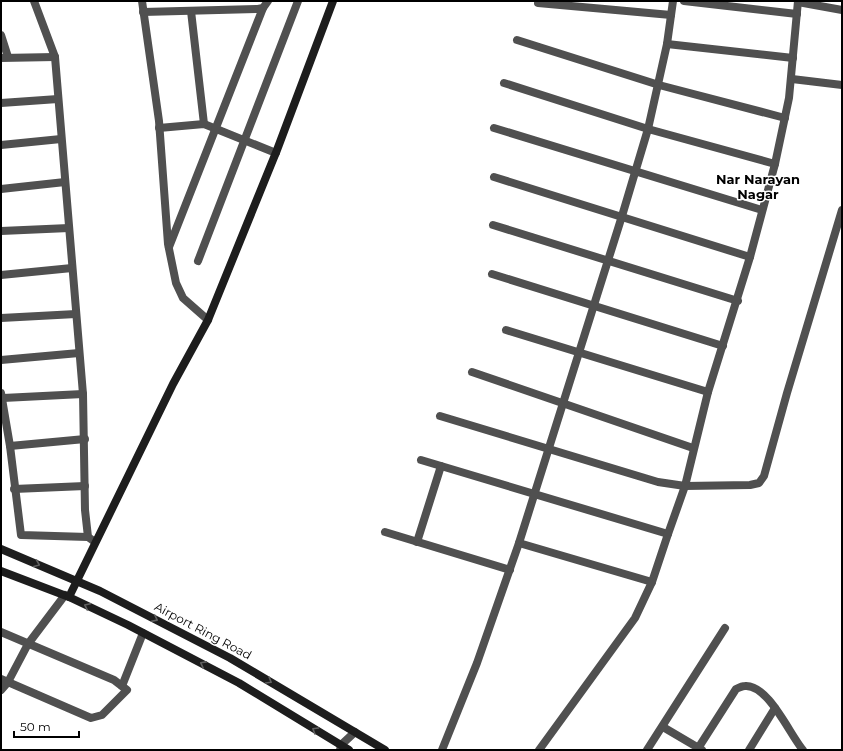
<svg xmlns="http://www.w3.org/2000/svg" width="843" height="751" viewBox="0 0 843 751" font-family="Montserrat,sans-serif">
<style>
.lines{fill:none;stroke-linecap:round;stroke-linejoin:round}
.street{stroke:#505050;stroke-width:8}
.secondary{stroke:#1d1d1d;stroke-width:8}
.oneway{stroke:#616161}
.labels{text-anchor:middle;stroke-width:3;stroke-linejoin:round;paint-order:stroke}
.street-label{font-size:12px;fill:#000;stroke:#fff}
.neighbourhood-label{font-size:13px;font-weight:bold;fill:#000;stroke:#fff}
</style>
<rect width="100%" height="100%" fill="#fff"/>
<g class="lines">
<!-- street -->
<g class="street">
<path d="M34 1 55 57 83 394 85 510 88 537 95 542"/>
<path d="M142 1 159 121 168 244 176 283 183 298 208 320"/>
<path d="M684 1 797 14"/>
<path d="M798 2 842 10"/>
<path d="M538 3 671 15"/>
<path d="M191 11 204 124"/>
<path d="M143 12 258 9 263 8 268 1"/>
<path d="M1 35 8 57"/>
<path d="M517 40 659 85 785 118"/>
<path d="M667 44 793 58"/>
<path d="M1 58 55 57"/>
<path d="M792 79 842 85"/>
<path d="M504 83 648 129 775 164"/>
<path d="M1 103 58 99"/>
<path d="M159 128 204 124 276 153"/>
<path d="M494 128 762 210"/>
<path d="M1 145 61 139"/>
<path d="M494 177 750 257"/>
<path d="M1 189 65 182"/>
<path d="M493 225 738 301"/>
<path d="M1 231 69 228"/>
<path d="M169 247 263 8"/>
<path d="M198 261 298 1"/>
<path d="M492 274 723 346"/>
<path d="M1 275 72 268"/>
<path d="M1 318 76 314"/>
<path d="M506 330 708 392"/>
<path d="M1 360 79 353"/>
<path d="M472 372 693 448"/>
<path d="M1 393 10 446 21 535 88 537"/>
<path d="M3 398 83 394"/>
<path d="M440 416 658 482 685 486 750 485 759 483 764 476 787 393 842 210"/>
<path d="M10 446 85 439"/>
<path d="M421 460 668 534"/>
<path d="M14 489 85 486"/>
<path d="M385 532 510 570"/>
<path d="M417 542 441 466"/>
<path d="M519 543 652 582"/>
<path d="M1 632 114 680 127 690 102 715 91 718 1 679"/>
<path d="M122 686 143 633"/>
<path d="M1 690 8 682 28 644 65 595"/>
<path d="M663 727 702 750"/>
<path d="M340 750 341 745 355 732"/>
<path d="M442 750 477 663 519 543 622 216 648 129 667 44 673 1"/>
<path d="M539 750 635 618 652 582 668 534 685 486 708 392 750 257 775 164 789 98 798 1"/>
<path d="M647 750 725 628"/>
<path d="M697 750 736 689C738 688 742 686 745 686 768 684 790 735 803 750"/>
<path d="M749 750 775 708"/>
</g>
<!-- secondary -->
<g class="secondary">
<path d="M1 549 100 591 230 658 385 750"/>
<path d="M1 571 69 597 128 625 239 683 349 750"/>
<path d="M69 597 173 384 208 320 277 150 333 1"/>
</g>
</g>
<!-- one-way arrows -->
<defs><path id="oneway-chevron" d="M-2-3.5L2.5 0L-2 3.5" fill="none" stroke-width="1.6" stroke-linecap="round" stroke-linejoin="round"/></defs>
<g class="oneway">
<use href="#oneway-chevron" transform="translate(37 564) rotate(23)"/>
<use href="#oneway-chevron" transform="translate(87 606) rotate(-155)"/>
<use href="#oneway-chevron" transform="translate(155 619) rotate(27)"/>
<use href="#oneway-chevron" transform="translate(203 664) rotate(-152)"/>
<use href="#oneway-chevron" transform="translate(269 681) rotate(31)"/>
<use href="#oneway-chevron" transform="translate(315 730) rotate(-149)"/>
</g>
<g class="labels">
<!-- street labels -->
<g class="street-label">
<text transform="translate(203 631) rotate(28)" y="4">Airport Ring Road</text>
</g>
<!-- neighbourhood labels -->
<g class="neighbourhood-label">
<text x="758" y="184">Nar Narayan<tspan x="758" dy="15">Nagar</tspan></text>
</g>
</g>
<!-- border -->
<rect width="843" height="751" fill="none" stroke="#000000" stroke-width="4"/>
<!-- scale -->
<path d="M14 731v6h65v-6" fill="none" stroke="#000000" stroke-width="2"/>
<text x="20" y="731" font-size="12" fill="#000000" stroke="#ffffff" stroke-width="3" paint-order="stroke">50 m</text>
</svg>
